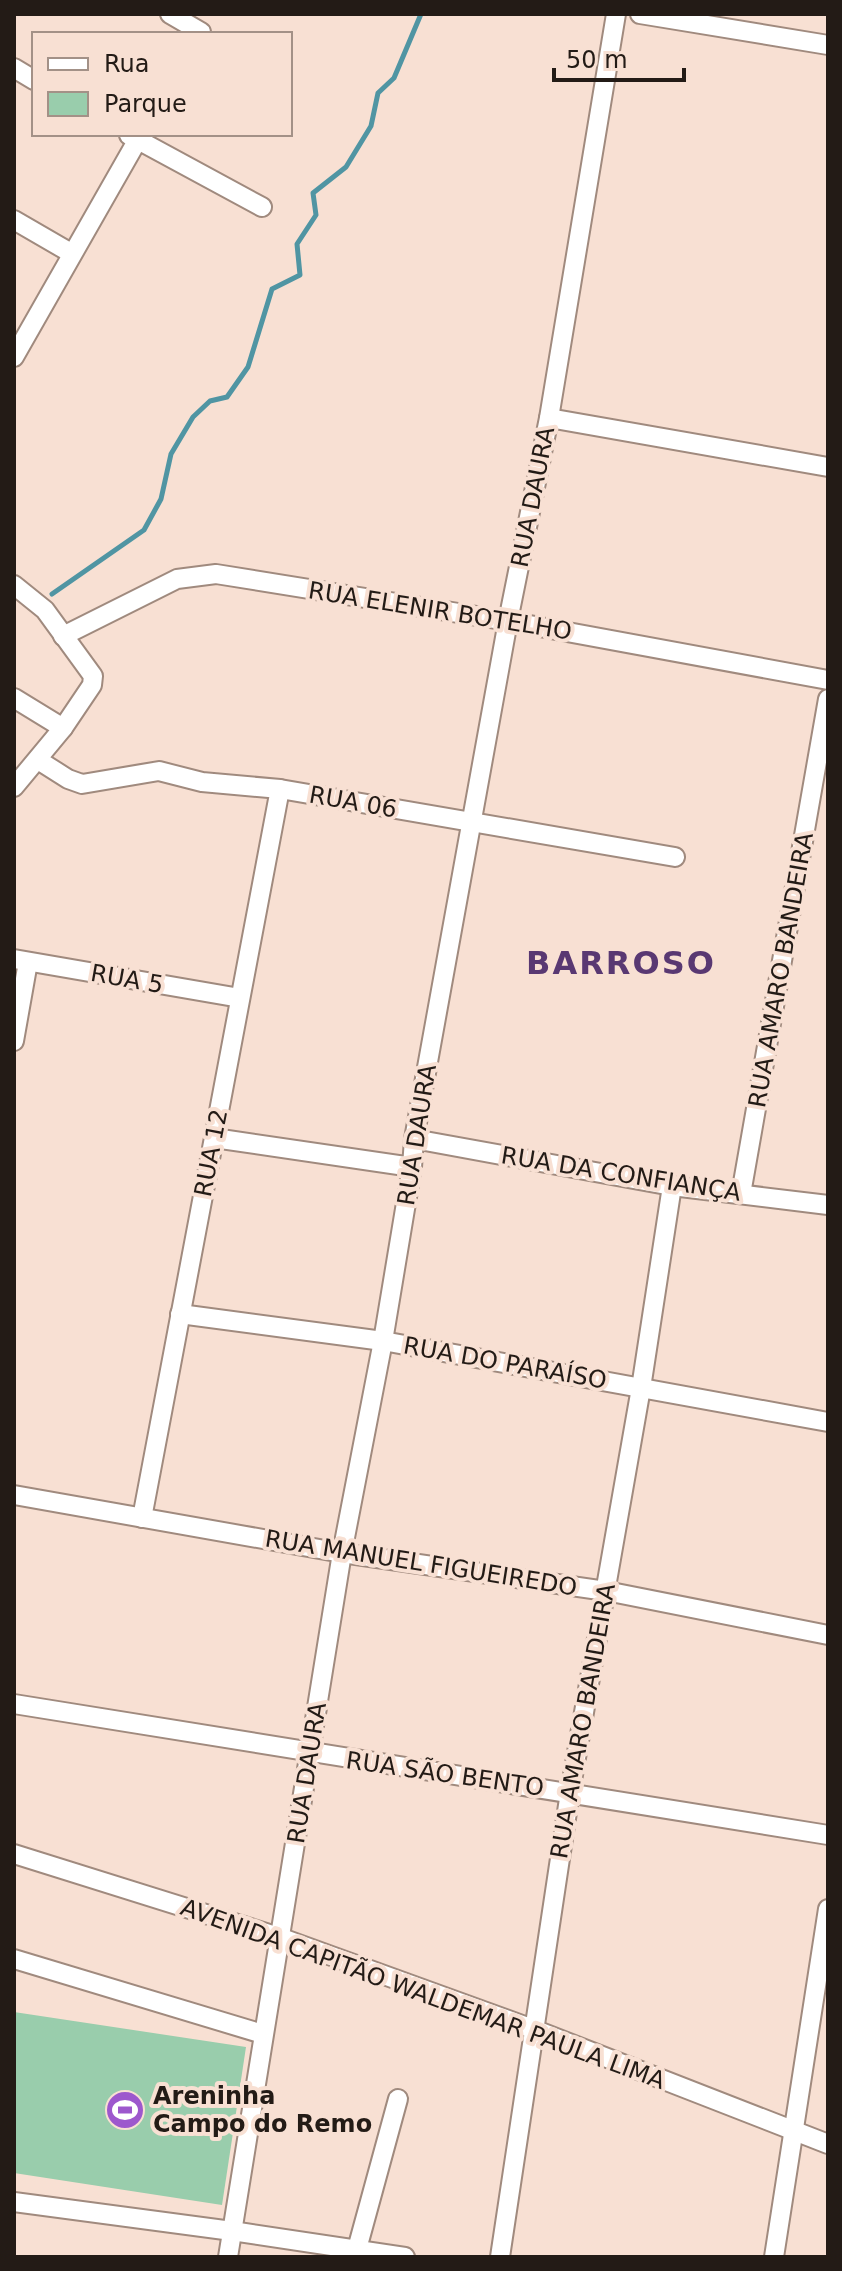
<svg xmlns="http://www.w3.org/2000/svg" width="842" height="2271" viewBox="0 0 842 2271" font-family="'DejaVu Sans',sans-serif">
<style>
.green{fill:#99cdac}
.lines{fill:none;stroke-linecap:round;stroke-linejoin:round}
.stream{stroke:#5095a3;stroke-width:5}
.minor-casing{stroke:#a08a7e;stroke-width:22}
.minor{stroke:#fff;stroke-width:18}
.labels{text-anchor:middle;stroke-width:8;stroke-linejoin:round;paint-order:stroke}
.street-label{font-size:24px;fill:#231b16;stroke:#f8e0d3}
.poi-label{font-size:24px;font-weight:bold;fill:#231b16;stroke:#f8e0d3;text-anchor:start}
.district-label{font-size:32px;font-weight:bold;letter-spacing:2px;fill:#593872;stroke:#f8e0d3}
</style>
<rect width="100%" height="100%" fill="#f8e0d3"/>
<!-- green -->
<path class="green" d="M14 2012 246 2047 222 2205 14 2173Z"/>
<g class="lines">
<!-- stream -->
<path class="stream" d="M52 594 144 530 161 499 171 454 193 417 210 401 227 397 248 367 272 289 300 275 297 244 316 215 313 193 346 167 371 126 378 93 394 78 421 14"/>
<defs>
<g id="minor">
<path d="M170 14 201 32"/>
<path d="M640 14 828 45"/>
<path d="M14 68 34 80"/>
<path d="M129 135 262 207"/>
<path d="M14 220 71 253"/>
<path d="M14 357 141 134"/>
<path d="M549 418 828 467"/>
<path d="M14 585 45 610 93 676 92 685 63 728 14 787"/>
<path d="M63 636 177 579 216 574 508 621 828 680"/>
<path d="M14 698 63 728"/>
<path d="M38 760 68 779 82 784 159 771 202 782 280 789 675 857"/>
<path d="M14 959 240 998"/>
<path d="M14 1041 28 962"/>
<path d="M214 1138 412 1167"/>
<path d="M414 1139 672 1186 828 1205"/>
<path d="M741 1194 828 699"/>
<path d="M180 1314 383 1341 828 1422"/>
<path d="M14 1495 342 1553 606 1591 828 1635"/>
<path d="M142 1518 280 789"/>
<path d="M14 1704 828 1835"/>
<path d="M14 1854 279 1937 533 2029 828 2144"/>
<path d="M14 1959 263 2034"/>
<path d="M14 2202 232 2231 405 2257"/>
<path d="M357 2249 398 2099"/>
<path d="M228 2257 342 1553 383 1341 412 1167 414 1139 508 621 549 418 616 14"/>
<path d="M500 2257 570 1792 641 1388 672 1186"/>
<path d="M774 2257 828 1909"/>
</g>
</defs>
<!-- minor casing -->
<use href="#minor" class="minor-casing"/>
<!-- minor -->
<use href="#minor" class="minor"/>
</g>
<!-- icons -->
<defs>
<symbol id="stadium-disc" viewBox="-11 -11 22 22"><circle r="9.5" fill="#9d58cd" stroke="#f8e0d3"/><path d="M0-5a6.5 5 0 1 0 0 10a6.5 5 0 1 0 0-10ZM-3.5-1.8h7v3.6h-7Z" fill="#fff"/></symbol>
</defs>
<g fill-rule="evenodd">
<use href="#stadium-disc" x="103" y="2088" width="44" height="44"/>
</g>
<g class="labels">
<!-- street labels -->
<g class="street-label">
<text transform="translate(533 497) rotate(-79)" y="8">RUA DAURA</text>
<text transform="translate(440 611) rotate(9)" y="8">RUA ELENIR BOTELHO</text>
<text transform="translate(353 802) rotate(10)" y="8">RUA 06</text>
<text transform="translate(781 970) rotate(-80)" y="8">RUA AMARO BANDEIRA</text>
<text transform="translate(127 979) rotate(10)" y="8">RUA 5</text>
<text transform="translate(417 1135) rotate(-81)" y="8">RUA DAURA</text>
<text transform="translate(211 1153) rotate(-79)" y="8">RUA 12</text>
<text transform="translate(621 1174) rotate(9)" y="8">RUA DA CONFIANÇA</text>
<text transform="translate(505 1363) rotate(10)" y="8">RUA DO PARAÍSO</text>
<text transform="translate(421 1563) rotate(9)" y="8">RUA MANUEL FIGUEIREDO</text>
<text transform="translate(583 1721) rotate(-80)" y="8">RUA AMARO BANDEIRA</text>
<text transform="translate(307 1773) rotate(-81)" y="8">RUA DAURA</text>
<text transform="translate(445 1774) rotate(8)" y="8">RUA SÃO BENTO</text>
<text transform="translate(423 1994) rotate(20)" y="8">AVENIDA CAPITÃO WALDEMAR PAULA LIMA</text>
</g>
<!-- poi labels -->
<g class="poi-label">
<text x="153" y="2104">Areninha<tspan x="153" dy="28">Campo do Remo</tspan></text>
</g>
<!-- district labels -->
<g class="district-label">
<text x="621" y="974">BARROSO</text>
</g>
</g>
<!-- border -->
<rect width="842" height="2271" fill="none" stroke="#231b16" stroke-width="32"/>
<!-- legend -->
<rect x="32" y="32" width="260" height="104" fill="#f8e0d3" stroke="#a39187" stroke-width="2"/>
<rect x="48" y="58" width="40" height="12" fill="#ffffff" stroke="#a39187" stroke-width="2"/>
<text x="104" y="72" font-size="24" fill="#231b16">Rua</text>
<rect x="48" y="92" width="40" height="24" fill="#99cdac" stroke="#a39187" stroke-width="2"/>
<text x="104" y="112" font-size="24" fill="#231b16">Parque</text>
<!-- scale -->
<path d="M554 68v12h130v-12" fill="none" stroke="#231b16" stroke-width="4"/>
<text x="566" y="68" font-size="24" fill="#231b16" stroke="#f8e0d3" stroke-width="6" paint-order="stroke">50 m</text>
</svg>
